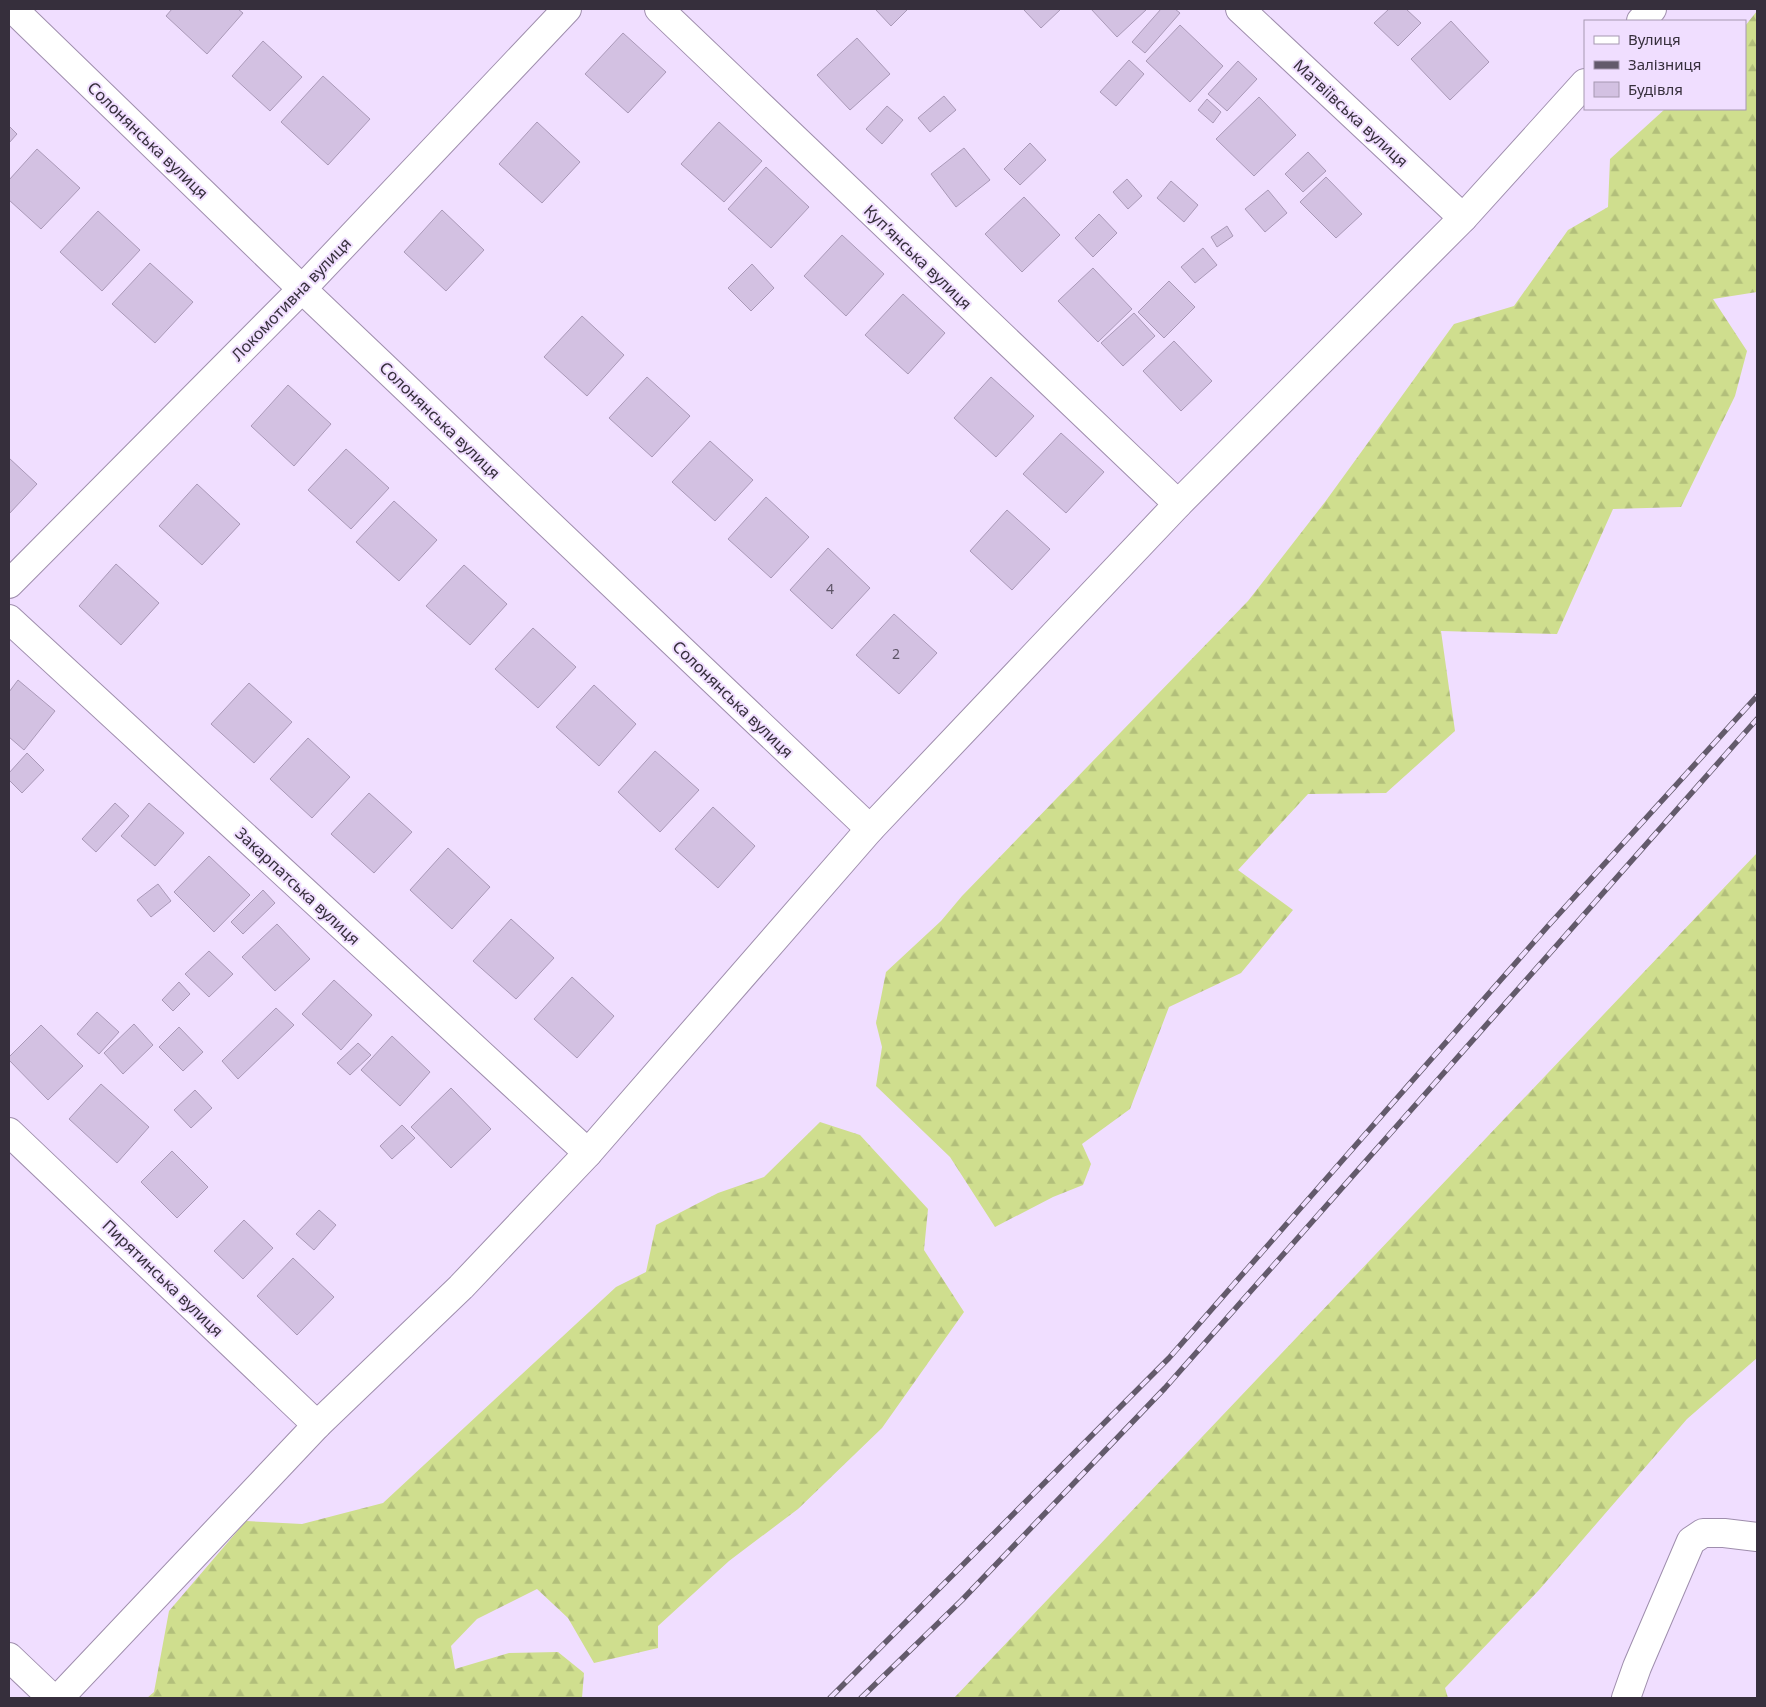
<svg xmlns="http://www.w3.org/2000/svg" width="1766" height="1707" viewBox="0 0 1766 1707" font-family="'Noto Sans',sans-serif">
<style>
.forest{fill:url(#forest-firs)}
.building{fill:#d3c1e2;stroke:#aa99b8}
.lines{fill:none;stroke-linecap:round;stroke-linejoin:round}
.minor-casing{stroke:#9f8ead;stroke-width:30}
.minor{stroke:#fff;stroke-width:28}
.rail-casing{stroke:#635a6b;stroke-width:5.5}
.rail{stroke:#f0deff;stroke-width:4;stroke-dasharray:11;stroke-linecap:butt}
.labels{text-anchor:middle;stroke-width:4;stroke-linejoin:round;paint-order:stroke}
.number-label{font-size:14px;fill:#5d5466}
.street-label{font-size:16px;fill:#362f3c;stroke:#f0deff}
</style>
<defs>
<pattern id="forest-firs" width="22" height="20" patternUnits="userSpaceOnUse" patternTransform="scale(1.25)"><rect width="22" height="20" fill="#cfde8e"/><path d="M5 1l3.5 6h-7zM16 11l3.5 6h-7z" fill="#b2bf7b"/></pattern>
</defs>
<rect width="100%" height="100%" fill="#f0deff"/>
<!-- forest -->
<g class="forest">
<path d="M1757 11V292L1713 299 1747 351 1735 396 1681 507 1613 509 1557 634 1441 631 1455 731 1386 793 1308 794 1238 870 1293 910 1241 973 1169 1007 1130 1109 1082 1144 1091 1164 1083 1185 1053 1197 995 1227 950 1157 876 1086 882 1047 876 1023 886 972 941 921 962 896 1248 601 1325 502 1454 324 1514 306 1568 230 1608 207 1610 159 1665 109H1745V26Z"/>
<path d="M1757 853V1358L1687 1419 1539 1590 1445 1688 1448 1698H954Z"/>
<path d="M820 1122 860 1135 928 1209 924 1250 964 1312 882 1428 798 1509 729 1561 658 1626V1648L594 1663 568 1618 537 1589 477 1619 451 1646 455 1669 509 1653 558 1652 584 1673 582 1698H147L154 1692 169 1611 246 1521 302 1524 383 1503 616 1287 646 1272 656 1225 718 1193 764 1177Z"/>
</g>
<!-- building -->
<g class="building">
<path d="M172 9H238L243 13 207 54 166 16Z"/>
<path d="M878 9H908L891 26 876 10Z"/>
<path d="M1026 9H1061L1041 28 1024 10Z"/>
<path d="M1091 9H1147L1117 37Z"/>
<path d="M1161 9H1175L1180 13 1145 53 1132 42Z"/>
<path d="M1389 9H1406L1421 23 1398 46 1374 23Z"/>
<path d="M1451 21 1489 62 1450 100 1411 59Z"/>
<path d="M1180 25 1223 66 1190 102 1146 61Z"/>
<path d="M623 33 666 72 628 113 585 74Z"/>
<path d="M857 38 890 74 850 110 817 75Z"/>
<path d="M263 41 302 77 270 111 232 76Z"/>
<path d="M1129 60 1144 74 1116 106 1100 92Z"/>
<path d="M1238 61 1257 79 1227 111 1208 94Z"/>
<path d="M323 76 370 119 328 165 281 122Z"/>
<path d="M944 96 956 110 930 132 918 118Z"/>
<path d="M1259 97 1296 135 1254 176 1216 139Z"/>
<path d="M1207 99 1221 112 1213 123 1198 110Z"/>
<path d="M887 106 903 120 882 144 866 129Z"/>
<path d="M537 122 580 162 542 203 499 164Z"/>
<path d="M719 122 762 161 724 202 681 164Z"/>
<path d="M9 126 17 134 9 143Z"/>
<path d="M1030 143 1046 160 1020 185 1004 169Z"/>
<path d="M964 148 990 180 956 207 931 174Z"/>
<path d="M37 149 80 188 41 229 9 200V180Z"/>
<path d="M1308 152 1326 171 1303 192 1285 174Z"/>
<path d="M766 167 809 207 771 248 728 209Z"/>
<path d="M1326 177 1362 214 1336 238 1300 202Z"/>
<path d="M1127 179 1142 196 1128 209 1113 192Z"/>
<path d="M1171 181 1198 205 1184 222 1157 198Z"/>
<path d="M1268 190 1287 213 1265 232 1245 209Z"/>
<path d="M1024 197 1060 235 1022 272 985 234Z"/>
<path d="M442 210 484 250 446 291 404 252Z"/>
<path d="M98 211 140 250 102 291 60 252Z"/>
<path d="M1099 214 1117 233 1093 257 1075 238Z"/>
<path d="M1227 226 1233 236 1217 247 1211 237Z"/>
<path d="M842 235 884 274 846 316 804 276Z"/>
<path d="M1203 248 1217 265 1195 283 1181 267Z"/>
<path d="M150 263 193 302 155 343 112 304Z"/>
<path d="M752 264 774 288 751 311 728 288Z"/>
<path d="M1093 268 1132 309 1098 342 1058 301Z"/>
<path d="M1169 281 1195 307 1164 338 1138 312Z"/>
<path d="M903 294 945 333 908 374 865 335Z"/>
<path d="M1134 313 1155 336 1123 366 1101 343Z"/>
<path d="M582 316 624 355 587 396 544 357Z"/>
<path d="M1174 341 1212 381 1181 411 1143 371Z"/>
<path d="M647 377 690 416 652 457 609 418Z"/>
<path d="M991 377 1034 416 996 457 954 418Z"/>
<path d="M288 385 331 424 294 466 251 426Z"/>
<path d="M1061 433 1104 472 1066 513 1023 474Z"/>
<path d="M710 441 753 480 715 521 672 482Z"/>
<path d="M346 449 389 488 351 529 308 490Z"/>
<path d="M9 458 37 484 9 514Z"/>
<path d="M197 484 240 524 202 565 159 526Z"/>
<path d="M766 497 809 537 771 578 728 539Z"/>
<path d="M394 501 437 540 399 581 356 542Z"/>
<path d="M1007 510 1050 549 1012 590 970 551Z"/>
<path d="M828 548 870 588 832 629 790 590Z"/>
<path d="M116 564 159 603 121 645 79 606Z"/>
<path d="M464 565 507 604 470 645 426 606Z"/>
<path d="M894 614 937 653 899 694 856 655Z"/>
<path d="M533 628 576 667 538 708 495 669Z"/>
<path d="M18 680 55 711 24 750 9 737V692Z"/>
<path d="M249 683 292 722 254 763 211 724Z"/>
<path d="M594 685 636 724 599 766 556 727Z"/>
<path d="M308 738 350 777 312 818 270 779Z"/>
<path d="M655 751 699 790 660 832 618 792Z"/>
<path d="M27 753 44 770 22 793 9 780V773Z"/>
<path d="M369 793 412 832 374 873 331 834Z"/>
<path d="M115 803 129 816 96 852 82 839Z"/>
<path d="M149 803 184 833 155 866 121 836Z"/>
<path d="M713 807 755 846 718 888 675 849Z"/>
<path d="M448 848 490 887 452 929 410 890Z"/>
<path d="M209 856 250 895 214 932 174 892Z"/>
<path d="M158 884 171 901 151 917 137 900Z"/>
<path d="M263 890 275 903 243 934 231 922Z"/>
<path d="M511 919 554 958 516 999 473 961Z"/>
<path d="M277 924 310 959 275 991 242 957Z"/>
<path d="M209 951 233 974 209 997 185 974Z"/>
<path d="M572 977 614 1016 577 1058 534 1019Z"/>
<path d="M334 980 372 1015 341 1050 302 1014Z"/>
<path d="M179 982 190 994 173 1011 162 1000Z"/>
<path d="M276 1008 294 1025 238 1079 222 1061Z"/>
<path d="M97 1012 119 1032 99 1054 77 1034Z"/>
<path d="M134 1024 153 1045 123 1074 104 1053Z"/>
<path d="M41 1025 83 1066 48 1100 9 1060V1057Z"/>
<path d="M179 1027 203 1052 183 1071 159 1047Z"/>
<path d="M392 1036 430 1072 400 1106 361 1070Z"/>
<path d="M358 1043 371 1055 350 1075 337 1063Z"/>
<path d="M101 1084 149 1127 117 1163 69 1119Z"/>
<path d="M451 1088 491 1129 451 1168 411 1127Z"/>
<path d="M195 1090 212 1108 191 1128 174 1110Z"/>
<path d="M402 1125 415 1138 392 1159 380 1146Z"/>
<path d="M172 1151 208 1187 177 1218 141 1182Z"/>
<path d="M319 1210 336 1225 314 1250 296 1234Z"/>
<path d="M244 1220 273 1248 243 1279 214 1251Z"/>
<path d="M293 1258 334 1297 297 1335 257 1296Z"/>
</g>
<g class="lines">
<defs>
<g id="minor">
<path d="M13 9 302 289 870 829"/>
<path d="M659 9 1178 504"/>
<path d="M1240 9 1463 218"/>
<path d="M1641 21 1652 9"/>
<path d="M9 584 302 289 567 9"/>
<path d="M9 619 588 1153"/>
<path d="M9 1132 317 1425"/>
<path d="M9 1657 52 1698"/>
<path d="M59 1698 317 1425 461 1287 588 1153 870 829 1178 504 1463 218 1585 83"/>
<path d="M1626 1698 1637 1667 1691 1541 1703 1533H1724L1757 1537"/>
</g>
</defs>
<!-- minor casing -->
<use href="#minor" class="minor-casing"/>
<!-- minor -->
<use href="#minor" class="minor"/>
<defs>
<g id="rail">
<path d="M830 1698 1169 1358 1548 926 1757 696"/>
<path d="M861 1698 962 1600 1165 1388 1757 719"/>
</g>
</defs>
<!-- rail casing -->
<use href="#rail" class="rail-casing"/>
<!-- rail -->
<use href="#rail" class="rail"/>
</g>
<g class="labels">
<!-- number labels -->
<g class="number-label">
<text x="830" y="594">4</text>
<text x="896" y="659">2</text>
</g>
<!-- street labels -->
<g class="street-label">
<text transform="translate(1351 113) rotate(43)" y="6">Матвіївська вулиця</text>
<text transform="translate(148 140) rotate(44)" y="6">Солонянська вулиця</text>
<text transform="translate(918 257) rotate(44)" y="6">Купʼянська вулиця</text>
<text transform="translate(291 299) rotate(-46)" y="6">Локомотивна вулиця</text>
<text transform="translate(440 420) rotate(44)" y="6">Солонянська вулиця</text>
<text transform="translate(733 699) rotate(44)" y="6">Солонянська вулиця</text>
<text transform="translate(298 886) rotate(43)" y="6">Закарпатська вулиця</text>
<text transform="translate(163 1278) rotate(44)" y="6">Пирятинська вулиця</text>
</g>
</g>
<!-- border -->
<rect width="1766" height="1707" fill="none" stroke="#362f3c" stroke-width="20"/>
<!-- legend -->
<rect x="1584" y="20" width="162" height="90" fill="#f0deff" stroke="#a698b1"/>
<rect x="1594" y="36" width="25" height="8" fill="#ffffff" stroke="#a698b1"/>
<text x="1628" y="45" font-size="15" fill="#362f3c">Вулиця</text>
<rect x="1594" y="61" width="25" height="8" fill="#635a6b" stroke="#a698b1"/>
<text x="1628" y="70" font-size="15" fill="#362f3c">Залізниця</text>
<rect x="1594" y="82" width="25" height="15" fill="#d3c1e2" stroke="#a698b1"/>
<text x="1628" y="95" font-size="15" fill="#362f3c">Будівля</text>
</svg>
